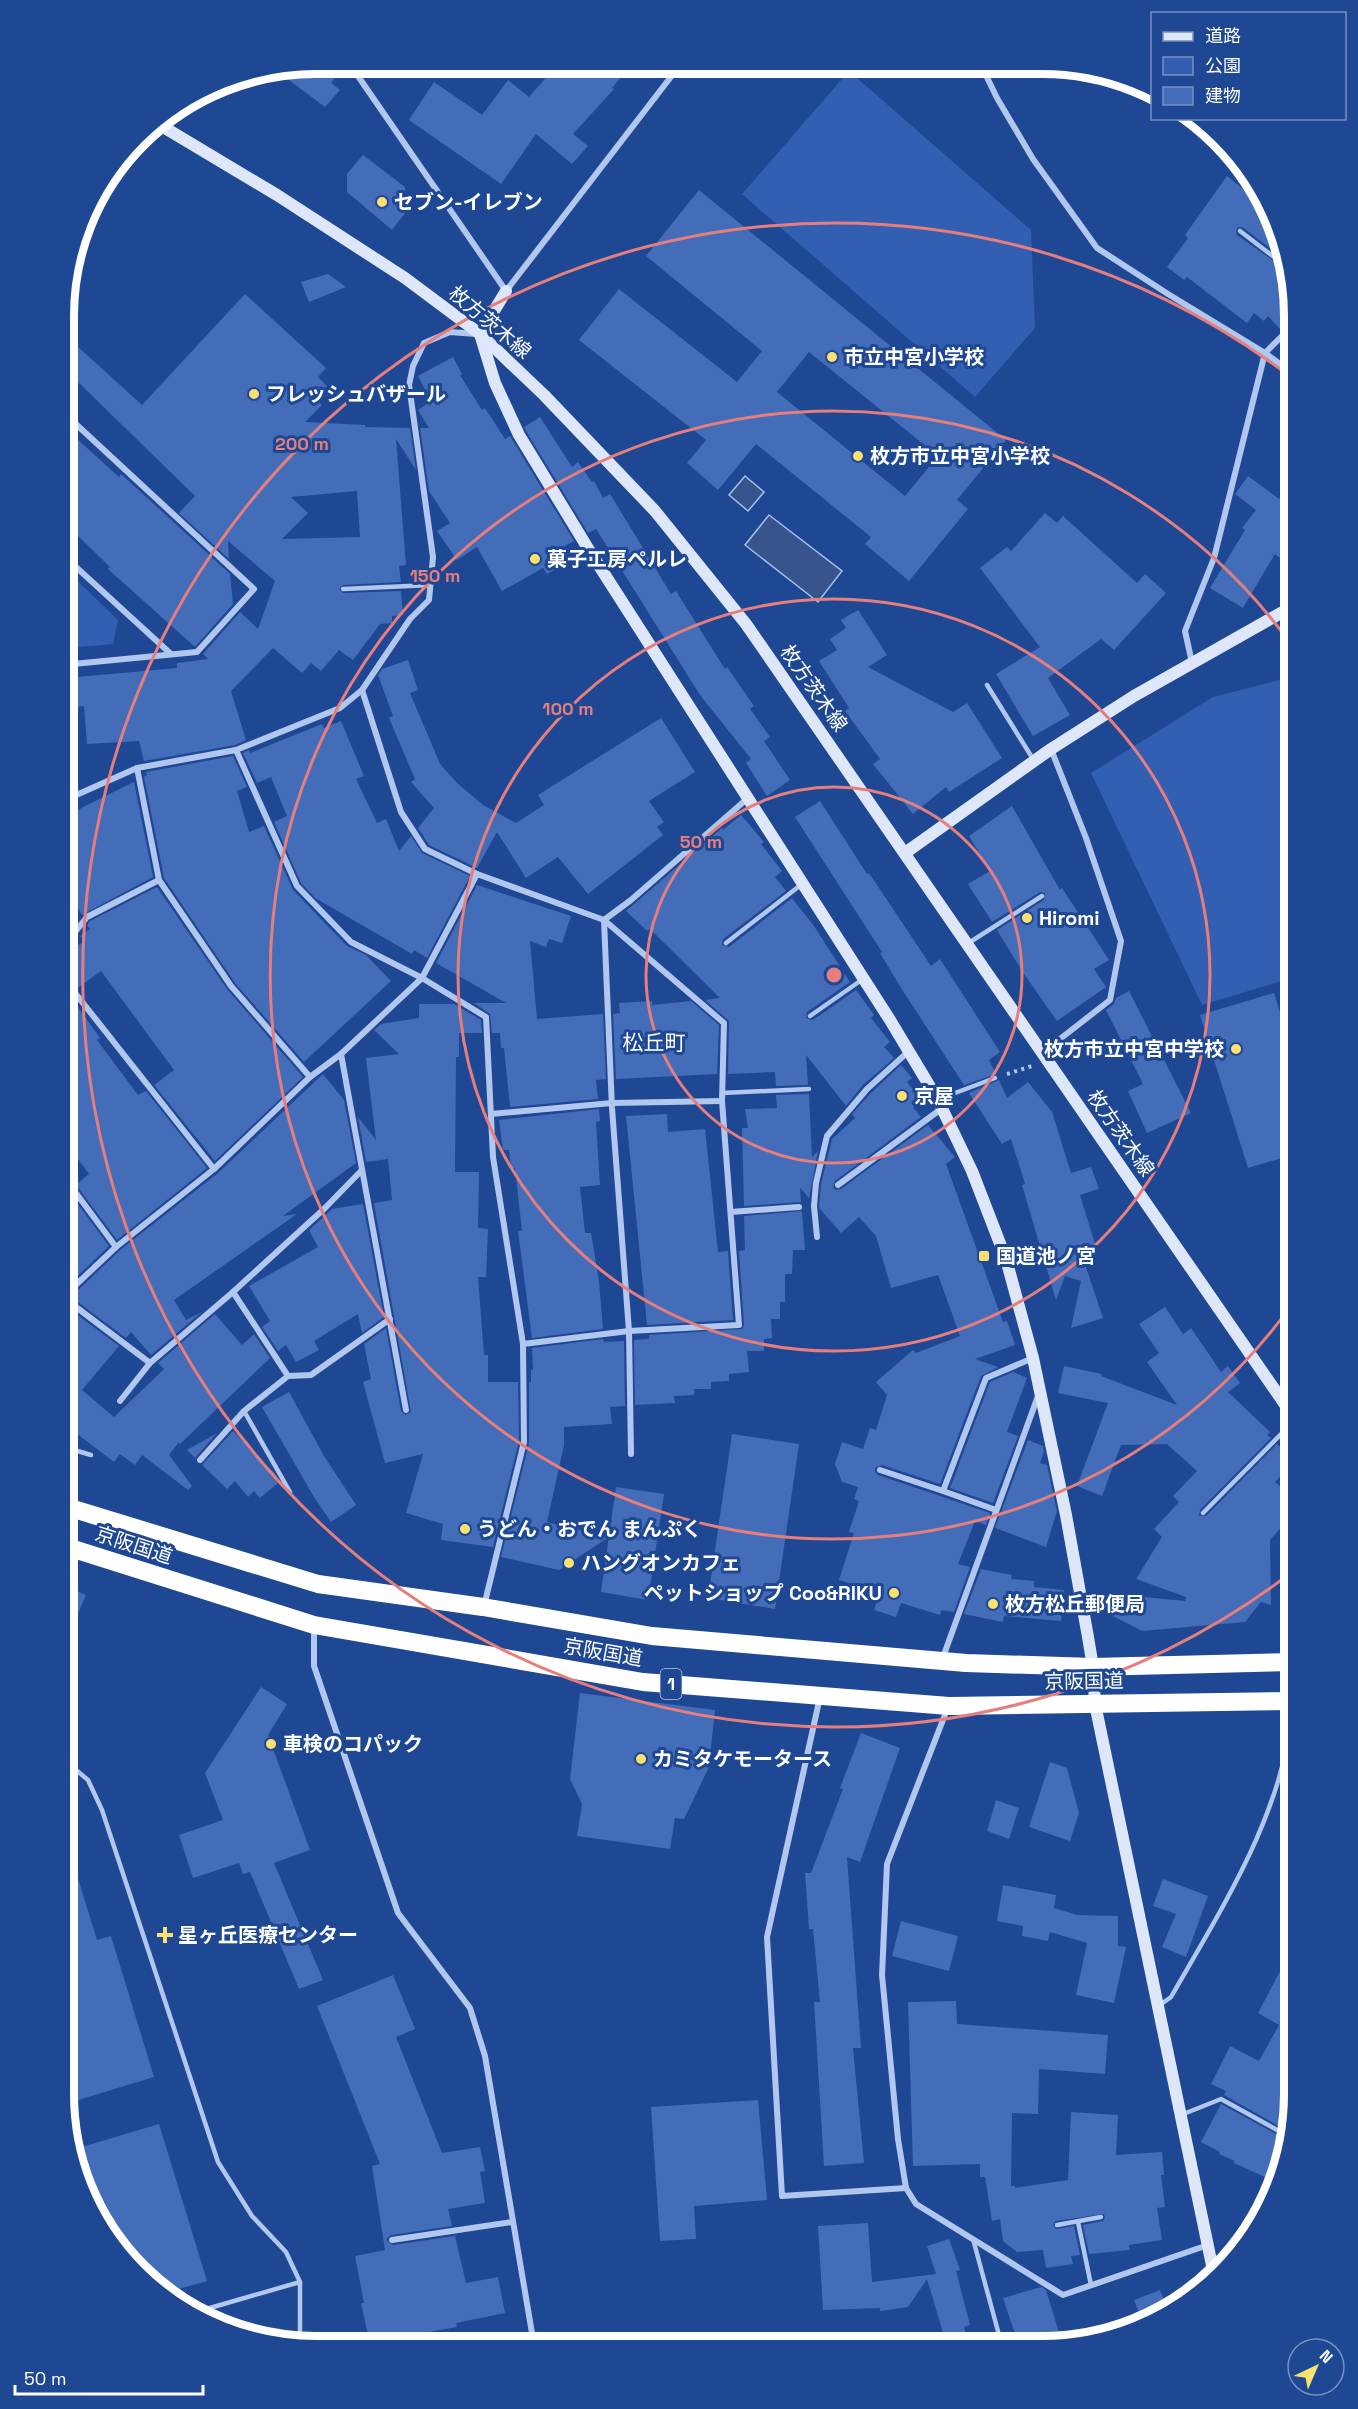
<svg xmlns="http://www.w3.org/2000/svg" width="1358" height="2409" viewBox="0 0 1358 2409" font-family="'Space Grotesk','Noto Sans JP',sans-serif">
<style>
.green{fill:#325fb1}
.water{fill:#37548c;stroke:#a4c0f0;stroke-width:1.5}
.building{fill:#436db9;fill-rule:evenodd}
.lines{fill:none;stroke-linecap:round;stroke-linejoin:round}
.path{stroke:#b1c7ee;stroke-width:4;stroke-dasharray:3 4.5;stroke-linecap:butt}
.lane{stroke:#b1c7ee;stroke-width:4.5}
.street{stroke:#b1c7ee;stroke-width:6}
.secondary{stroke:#dee7fa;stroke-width:12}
.highway{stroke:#fff;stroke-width:18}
.ring{fill:none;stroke:#e67e7e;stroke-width:3}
.poi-dot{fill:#fde170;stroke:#1e4794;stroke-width:2}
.labels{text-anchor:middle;stroke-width:6;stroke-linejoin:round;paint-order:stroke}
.shield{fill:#1e4794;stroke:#bcc8df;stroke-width:1.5}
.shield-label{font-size:18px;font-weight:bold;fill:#fff}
.poi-label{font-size:20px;font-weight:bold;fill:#fff;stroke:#1e4794;text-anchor:start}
.street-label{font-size:20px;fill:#fff;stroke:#1e4794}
.neighbourhood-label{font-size:21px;fill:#fff;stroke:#1e4794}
.rim{fill:none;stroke:#fff;stroke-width:8}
.centre{fill:#e67e7e;stroke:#1e4794;stroke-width:3}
.ring-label{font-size:18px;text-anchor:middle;font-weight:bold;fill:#e67e7e;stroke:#1e4794;stroke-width:6;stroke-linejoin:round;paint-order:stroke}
</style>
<rect width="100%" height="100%" fill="#1e4794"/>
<!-- green -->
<g class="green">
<path d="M849 71 1031 230 1035 328 975 397 742 194Z"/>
<path d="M65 569 118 620 113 644 70 648 65 651Z"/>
<path d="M1295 676V977L1202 1005 1091 773 1213 697Z"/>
</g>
<!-- water -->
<g class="water">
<path d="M745 476 764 492 748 511 729 495Z"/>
<path d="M769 515 842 571 818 602 745 545Z"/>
</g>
<!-- building -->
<g class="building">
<path d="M316 63H325L338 74 331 83 340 90 325 107 277 71Z"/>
<path d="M558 64 631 65 612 88 614 89 573 134 588 146 572 164 536 134 501 184 409 120 434 82 482 115 508 80 529 97Z"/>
<path d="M363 155 405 187 406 212 392 230 347 192V174Z"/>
<path d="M1227 176 1270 211 1281 234 1286 260 1242 227H1238L1236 231 1237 235 1288 271 1295 318 1281 330 1268 316 1264 321 1254 313 1247 323 1187 277 1184 280 1167 267 1188 238 1185 235Z"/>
<path d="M699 190 1006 440 957 500 968 509 909 581 865 544 871 537 756 444 718 490 687 463 706 440 579 340 619 289 737 382 762 351 646 256ZM809 352 938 456 905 496 777 392Z"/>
<path d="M328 274 346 287 309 302 301 282Z"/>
<path d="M245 294 326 368 318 377 327 386 315 399 322 405 305 422 365 425V427L410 428 416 470 396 439 406 565 399 566 401 582 343 585 339 589 343 593 401 591 403 615 392 616V623L380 624 353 660 339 650 321 671 311 663 302 673 273 648 231 691 246 740 235 745 144 761 139 741 87 744 84 706 70 708 67 682 78 681 77 677 177 668V663L208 659 203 654 240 612 258 629 275 581 228 541 229 559 179 513 195 496 79 383 65 397V335L142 405ZM357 491 360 537 282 539 308 513 291 497Z"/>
<path d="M453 357 462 374 460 375 482 410 485 408 505 439 510 436 574 541 563 547 571 560 547 574 543 568 502 591 477 547 457 560 437 531 450 523 429 491 420 428H429L418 410 431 401 418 376Z"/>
<path d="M540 417 572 467 578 462 592 482 594 481 603 498 610 494 671 594 676 591 725 669 727 667 754 706 750 709 770 737 764 741 790 780 767 796 746 763 751 759 700 695 596 529 588 533 526 431 524 427Z"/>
<path d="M65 428 119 477 121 474 230 574 233 604 195 647 108 569 110 567 65 523Z"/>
<path d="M1248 476 1279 499 1295 479V551L1286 563 1275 554 1243 608 1210 588 1245 530 1242 528 1256 510 1235 494Z"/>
<path d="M1045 513 1057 523 1063 516 1137 583 1145 574 1166 593 1114 650 1101 639 1048 678 1070 715 1033 736 996 674 1040 647 980 568 1007 547 1011 551Z"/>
<path d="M858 610 887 655 868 667 953 712 967 703 1002 758 949 792 946 787 913 814 873 764 880 759 845 711 849 708 819 661 837 650 830 639 846 628 841 620Z"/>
<path d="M408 660 418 690 410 693 440 764 457 783 483 805 516 823 544 805 538 795 661 718 695 772 649 801 664 822 657 827 663 835 588 894 558 857 526 878 497 832 477 868 429 845 418 828 434 808 411 782 415 779 389 718 393 716 378 675 382 669Z"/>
<path d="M341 721 364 776 356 779 377 823 386 819 399 851 411 836 422 853 470 876 427 958 414 950 412 954 315 898 301 883 274 822 287 816 271 777 257 783 243 753 249 750 250 753 322 724 324 728Z"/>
<path d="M233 756 247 787 237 791 249 832 264 826 293 890 347 946 366 955 391 981 304 1062 235 983 164 878 144 777 147 775 146 772Z"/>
<path d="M134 782 153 877 82 915 64 885 65 819 83 807Z"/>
<path d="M820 801 867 874 869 873 931 966 940 959 1000 1052 989 1060 996 1074 964 1085 903 991 880 953 882 952 795 817Z"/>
<path d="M1012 806 1060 890 1062 888 1109 960 1094 969 1106 987 1057 1021 1022 971 997 930 1044 900 1045 893 1040 892 992 922 968 884 990 871 969 836Z"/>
<path d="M741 815 764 842 761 844 782 871 775 877 786 891 723 939 722 945 729 947 792 898 814 926 850 982 807 1012 806 1018 813 1020 856 990 874 1015 871 1018 890 1042 884 1047 894 1058 863 1085 846 1106 806 1055 808 1085 776 1086 775 1072 728 1074 729 1021 705 1000 720 998 650 929 647 931 626 911 722 828 723 830Z"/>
<path d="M477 885 571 916 562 943 549 939 546 947 530 941 537 1019 603 1014 606 1079 596 1080 598 1099 510 1107 504 1048H501L500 1033H492L490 1014 474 1003H506L436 963Z"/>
<path d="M157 887 227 989 303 1077 215 1161 154 1085 174 1070 101 971 78 988 64 974V956L84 941 80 936 90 929 87 925 90 921Z"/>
<path d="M64 988 100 1038 97 1040 138 1095 146 1091 207 1168 117 1240 76 1185 89 1174 64 1140Z"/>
<path d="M1129 991 1191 1113 1147 1133 1128 1091 1143 1084 1106 1010 1114 1004 1116 998Z"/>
<path d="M1274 993 1295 1060V1154L1248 1168 1200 1015Z"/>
<path d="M652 1001V1005L691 1001 719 1025 717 1074 616 1079 613 1014 620 1013 619 1003Z"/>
<path d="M419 1004H454L481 1020 482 1033H459V1057H456L455 1172H479L478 1228 488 1229 486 1277H478L484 1355H488V1382H518L519 1441 493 1547 441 1540 443 1524 406 1513 423 1454 385 1463 363 1382 371 1379 364 1344 386 1328 401 1411 405 1415 411 1412 374 1203 392 1200 388 1159 366 1162 358 1117 376 1140 366 1058 399 1054 374 1030 381 1024 419 1018Z"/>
<path d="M901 1065 912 1078 907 1082 922 1100 913 1107 921 1117 835 1181 833 1188 836 1190 841 1189 928 1125 955 1157 946 1164 1003 1322 1007 1321 1015 1345 975 1359 998 1367 981 1376 940 1484 882 1465 875 1468V1472L878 1475 990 1513 986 1525 975 1521 958 1564 970 1567 954 1612 941 1610 940 1615 901 1603 896 1617 874 1610 880 1593 839 1580 854 1533 849 1532 859 1501 854 1499 858 1487 842 1482 835 1464 842 1442 863 1449 870 1428 876 1430 887 1395 876 1382 913 1350 916 1353 960 1336 938 1275 891 1288 876 1236 859 1217 841 1233 820 1209 819 1206 821 1184 832 1139 855 1118 852 1114 871 1093Z"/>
<path d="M323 1074 344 1100 356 1163 283 1216 297 1214 174 1300 186 1320 202 1312 151 1355 131 1332 126 1338 71 1297 119 1251 218 1173Z"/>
<path d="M999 1080 1007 1098 1028 1082 1052 1112 1071 1173 1091 1167 1099 1189 1080 1195 1096 1247 1081 1252 1103 1318 1071 1328 1081 1281 1065 1276 1056 1300 1022 1185 1025 1184 1011 1139 1002 1144 969 1093Z"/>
<path d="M809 1094 812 1157 818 1151 809 1198 800 1188 801 1202 744 1206 742 1128H748L745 1109 777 1108 776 1095Z"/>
<path d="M599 1109 600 1121 596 1122 600 1185 580 1187 585 1233H591L599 1281 603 1329 532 1338 518 1231H522L515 1168H511L509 1150H503L499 1120Z"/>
<path d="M667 1114 668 1132 705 1129 718 1252 728 1251 733 1320 647 1325 626 1116Z"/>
<path d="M69 1192 109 1246 64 1289V1196Z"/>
<path d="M363 1204 384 1317 362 1333 358 1314 314 1341 319 1350 296 1362 286 1345 278 1351 262 1327 270 1321 249 1286 318 1247 309 1230 332 1209Z"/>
<path d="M802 1211 805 1250H793L792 1274H785V1302H780V1319H771L772 1338 764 1339V1351H747L749 1372 729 1374V1381L711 1382V1389H694V1395L674 1396 675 1403 635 1405 634 1340 649 1339V1335L742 1329 744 1325 739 1251 745 1250 744 1216Z"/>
<path d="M64 1305 119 1346 82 1390 114 1417 164 1369 158 1363 215 1314 242 1345 254 1334 270 1358 180 1444 179 1442 169 1455 192 1486 188 1490 142 1455 135 1465 120 1454 114 1462 64 1424Z"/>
<path d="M1165 1307 1183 1334 1191 1328 1221 1372 1228 1366 1240 1383 1228 1392 1270 1432 1267 1435 1271 1438 1200 1510 1199 1516H1206L1277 1444 1295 1460 1275 1482 1295 1498V1512L1270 1540 1271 1605 1261 1602 1245 1622 1142 1631 1113 1616 1125 1597 1143 1600 1144 1597 1185 1601 1186 1597 1136 1579 1162 1537 1154 1529 1179 1502 1173 1496 1197 1471 1167 1444 1121 1445 1102 1496 1077 1486 1108 1403 1058 1393 1064 1366 1102 1374 1101 1376 1177 1405 1147 1362 1159 1353 1139 1324Z"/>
<path d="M603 1339 604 1342 624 1341 625 1406 610 1407 612 1424 564 1427V1445L547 1522 609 1537 559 1570 501 1557 529 1443V1382H531V1370H533L532 1348Z"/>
<path d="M1013 1372 1027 1378 1007 1432 1018 1436 993 1503 950 1488 990 1382Z"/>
<path d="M289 1392 324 1456 356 1505 331 1522 314 1497 262 1407Z"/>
<path d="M233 1431 275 1474 279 1482 260 1498 254 1491 248 1497 235 1481 227 1489 202 1465Z"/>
<path d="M217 1433 195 1458 187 1450Z"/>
<path d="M732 1434 799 1444 775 1609 708 1598Z"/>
<path d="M1028 1440 1043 1446 1044 1451 1040 1463 1047 1465 1057 1511 1046 1547 995 1528Z"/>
<path d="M616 1487 664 1494 648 1600 601 1592Z"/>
<path d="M981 1569 1012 1575 1011 1579 1034 1581V1587L1064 1590 1061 1621 1004 1616 1003 1622 964 1614Z"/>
<path d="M64 1585 86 1595 64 1646Z"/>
<path d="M261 1687 287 1704 268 1735 310 1850 274 1863 323 1980 299 1989 250 1872 243 1874 239 1863 193 1878 179 1835 223 1820 205 1773Z"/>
<path d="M580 1693 715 1710 709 1767 684 1819 675 1818 670 1849 577 1836 582 1804 570 1779Z"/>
<path d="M861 1733 900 1748 860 1862 847 1857 861 2048H853L864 2163 824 2166 814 2002H820L813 1929H809L805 1873H811L843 1789 840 1788Z"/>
<path d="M1050 1762 1067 1768 1079 1813 1070 1841 1029 1827Z"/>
<path d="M996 1800 1019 1808 1009 1839 987 1831Z"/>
<path d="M63 1846H68L97 1940 111 1936 154 2077 65 2104 63 1979 71 1977 63 1949Z"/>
<path d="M1163 1879 1208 1896 1186 1957 1162 1947 1176 1914 1153 1906Z"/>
<path d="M1003 1885 1056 1895 1054 1908 1077 1915 1118 1916V1946L1126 1947 1114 2003 1076 1995 1087 1943 1050 1932 1048 1941 1022 1936 1023 1926 997 1921Z"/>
<path d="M901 1921 958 1936 949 1971 892 1956Z"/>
<path d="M1294 1945V2110L1289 2132 1224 2095 1226 2091 1211 2084 1230 2046 1259 2061 1279 2025 1258 2013Z"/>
<path d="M393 1975 415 2029 396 2037 442 2153 480 2147 485 2171 480 2172 485 2203 448 2209 452 2226 391 2235 387 2238V2241L393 2245 455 2236 466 2283 498 2277 505 2313 456 2323 457 2327 394 2338 395 2341 370 2344 361 2303H364L355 2256 385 2250 372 2166 380 2164 317 2006Z"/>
<path d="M956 2001 957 2024 1108 2035 1105 2074 1039 2069 1038 2114 1012 2113 1011 2186H1015V2188L1068 2180 1071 2112 1118 2115 1116 2155 1162 2152 1164 2175H1161L1165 2207 1157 2208 1162 2240 1129 2245 1130 2250 1089 2254 1083 2225 1103 2221 1105 2218 1104 2214 1056 2221 1053 2225 1056 2229 1074 2226 1080 2255 1071 2256 1073 2264 1046 2268 1043 2250 1017 2252 1003 2241 1000 2219 992 2221 985 2177H980V2164L913 2166 908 2002Z"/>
<path d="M758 2100 767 2200 694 2206 696 2239 660 2241 651 2107Z"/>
<path d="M1221 2104 1287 2140 1278 2183 1234 2163 1235 2161 1219 2154 1220 2152 1201 2142Z"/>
<path d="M159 2124 207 2281 165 2293 149 2284 106 2234 77 2175 72 2150Z"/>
<path d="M868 2223 872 2282 936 2274 927 2246 949 2239 960 2270 956 2271 970 2325 964 2327 968 2341 947 2346 927 2279 908 2307 880 2311V2308L823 2310 818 2226Z"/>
<path d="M1041 2287 1046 2290 1061 2339 1038 2346H1019L1003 2298Z"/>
<path d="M1160 2290 1168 2311 1143 2323 1134 2300Z"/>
</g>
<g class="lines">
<!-- path -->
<path class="path" d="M1007 1074 1032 1066"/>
<!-- lane -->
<g class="lane">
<path d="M1240 231 1287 267"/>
<path d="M1283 456 1295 442"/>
<path d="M343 589 431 585"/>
<path d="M987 685 1033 759"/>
<path d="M726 943 802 884"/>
<path d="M967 944 1042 896"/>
<path d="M810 1016 863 979"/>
<path d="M722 1093 809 1089"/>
<path d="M939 1099 995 1078"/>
<path d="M244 1411 290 1492"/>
<path d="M64 1447 91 1455"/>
<path d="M1203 1513 1295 1420"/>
<path d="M63 1759 88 1780 102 1810 218 2162 252 2216 286 2252 300 2282V2344"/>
<path d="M1160 2005 1171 1997C1223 1906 1285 1811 1293 1704"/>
<path d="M1181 2115 1221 2099 1288 2136"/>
<path d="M1078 2222 1091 2285"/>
<path d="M1057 2225 1101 2217"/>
<path d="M973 2239 1002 2346"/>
<path d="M196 2312 300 2282"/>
</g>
<!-- street -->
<g class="street">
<path d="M349 63 506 291 680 65"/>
<path d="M982 67 997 98 1033 159 1097 248 1168 294 1265 353 1295 375"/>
<path d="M65 557 171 654"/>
<path d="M1192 663 1185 631 1214 558 1265 353 1295 323"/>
<path d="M65 667 73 664 197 652 254 589 65 414"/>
<path d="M362 690 401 812 425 849 477 874 604 920 724 1023 722 1101 739 1325 629 1331 523 1344"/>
<path d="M236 750 297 886 351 942 422 978 486 1017 493 1157 523 1344 524 1442 484 1606"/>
<path d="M137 768 159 880 231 986 310 1077"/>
<path d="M65 800 137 768 236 750 340 708 362 690 410 619 429 600 433 557 409 385 413 366 424 343 450 332 476 334"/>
<path d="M604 920 612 1108 629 1331 631 1454"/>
<path d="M604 920 631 900 748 798"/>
<path d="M64 946 87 917 159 880"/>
<path d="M64 979 214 1169"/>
<path d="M1042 1053 1110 1000 1121 941 1086 838 1051 749"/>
<path d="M491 1114 612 1103 722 1101"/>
<path d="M64 1177 116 1247"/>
<path d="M838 1185 941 1109"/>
<path d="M731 1212 799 1207"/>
<path d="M817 1237 814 1206 816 1183 827 1136 867 1089 909 1051"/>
<path d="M233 1292 288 1376"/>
<path d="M64 1296 116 1247 214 1169 310 1077 341 1054"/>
<path d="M64 1298 150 1363"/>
<path d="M120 1401 150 1363 233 1292 325 1208 361 1171"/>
<path d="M406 1410 341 1054 422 978 477 874"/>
<path d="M200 1460 244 1411 288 1376 311 1375 390 1319"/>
<path d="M880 1470 943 1491"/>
<path d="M996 1510 943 1491 986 1378 1033 1358"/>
<path d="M314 1629V1666L398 1913 470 2008 485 2056 534 2345"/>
<path d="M942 1660 1038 1396"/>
<path d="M820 1697 767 1937 782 2196 906 2188"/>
<path d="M948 1707 887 1864 882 1975 898 2139 906 2188 916 2204 1063 2295 1208 2245"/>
<path d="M392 2240 512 2222"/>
<path d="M487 2344 533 2336"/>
</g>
<!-- secondary -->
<g class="secondary">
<path d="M155 122 277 195 405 278 480 334 544 395 655 511 746 624 1295 1419"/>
<path d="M506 291 480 334 495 383 519 435 589 550 890 1020 938 1100 972 1171 1006 1259 1033 1358 1066 1515 1088 1637 1093 1667 1095 1704 1214 2275"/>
<path d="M905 853 1051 749 1134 696 1295 605"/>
</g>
<!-- highway -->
<g class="highway">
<path d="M64 1506 318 1584 483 1607 652 1636 966 1663 1093 1667 1295 1662"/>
<path d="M64 1546 314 1625 643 1682 949 1706 1295 1701"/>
</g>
</g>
<!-- distance rings -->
<g class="ring">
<circle cx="834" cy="975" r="188"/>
<circle cx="834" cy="975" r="376"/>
<path d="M1293 1303A564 564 0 1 1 1293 647"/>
<path d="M1292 1572A752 752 0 1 1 1292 378"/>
</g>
<!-- markers -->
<g class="poi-dot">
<circle cx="382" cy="202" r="6"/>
<circle cx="832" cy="357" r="6"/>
<circle cx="254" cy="394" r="6"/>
<circle cx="858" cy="456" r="6"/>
<circle cx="535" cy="559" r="6"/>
<circle cx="1027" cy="918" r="6"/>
<circle cx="1236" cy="1049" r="6"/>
<circle cx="902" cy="1096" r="6"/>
<rect x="978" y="1250" width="12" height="12" rx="3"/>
<circle cx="465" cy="1529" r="6"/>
<circle cx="569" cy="1563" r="6"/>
<circle cx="894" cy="1593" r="6"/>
<circle cx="993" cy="1604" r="6"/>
<circle cx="271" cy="1744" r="6"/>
<circle cx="641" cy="1759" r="6"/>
<path d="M162 1926h6v6h6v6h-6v6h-6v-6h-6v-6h6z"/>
</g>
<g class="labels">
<!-- shield labels -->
<rect class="shield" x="660.5" y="1669" width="21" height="30" rx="4.5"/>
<g class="shield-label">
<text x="671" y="1690">1</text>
</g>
<!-- poi labels -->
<g class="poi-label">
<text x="394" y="209">セブン-イレブン</text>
<text x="844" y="364">市立中宮小学校</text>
<text x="266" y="401">フレッシュバザール</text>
<text x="870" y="463">枚方市立中宮小学校</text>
<text x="547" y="566">菓子工房ペルレ</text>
<text x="1039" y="925">Hiromi</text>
<text x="1224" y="1056" text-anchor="end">枚方市立中宮中学校</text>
<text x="914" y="1103">京屋</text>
<text x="996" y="1263">国道池ノ宮</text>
<text x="477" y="1536">うどん・おでん まんぷく</text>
<text x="581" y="1570">ハングオンカフェ</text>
<text x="882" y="1600" text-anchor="end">ペットショップ Coo&amp;RIKU</text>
<text x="1005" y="1611">枚方松丘郵便局</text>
<text x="283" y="1751">車検のコパック</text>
<text x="653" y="1766">カミタケモータース</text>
<text x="178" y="1942">星ヶ丘医療センター</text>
</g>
<!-- street labels -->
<g class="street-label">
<text transform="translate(490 322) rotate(40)" y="7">枚方茨木線</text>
<text transform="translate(814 688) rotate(55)" y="7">枚方茨木線</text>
<text transform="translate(1121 1133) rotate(55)" y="7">枚方茨木線</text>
<text transform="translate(134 1545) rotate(18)" y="7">京阪国道</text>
<text transform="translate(603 1652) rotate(10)" y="7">京阪国道</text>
<text transform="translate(1084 1681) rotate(-1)" y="7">京阪国道</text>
</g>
<!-- neighbourhood labels -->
<g class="neighbourhood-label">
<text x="654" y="1050">松丘町</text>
</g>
</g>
<!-- crop -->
<path d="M0 0H1358V2409H0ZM316 74H1042A242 242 0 0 1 1284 316V2094A242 242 0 0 1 1042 2336H316A242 242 0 0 1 74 2094V316A242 242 0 0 1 316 74Z" fill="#1e4794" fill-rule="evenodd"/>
<path class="rim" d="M316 74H1042A242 242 0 0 1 1284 316V2094A242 242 0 0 1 1042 2336H316A242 242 0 0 1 74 2094V316A242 242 0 0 1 316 74Z"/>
<circle cx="834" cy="975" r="9" class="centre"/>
<g class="ring-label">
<text x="302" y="450">200 m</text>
<text x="435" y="582">150 m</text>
<text x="568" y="715">100 m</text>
<text x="701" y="848">50 m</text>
</g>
<!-- legend -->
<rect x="1151" y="12" width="195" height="108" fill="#1e4794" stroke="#7891bf" stroke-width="1.5"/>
<rect x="1163" y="32" width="30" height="9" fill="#dee7fa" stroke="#7891bf" stroke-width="1.5"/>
<text x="1205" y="42" font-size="18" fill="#ffffff">道路</text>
<rect x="1163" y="57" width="30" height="18" fill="#325fb1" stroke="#7891bf" stroke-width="1.5"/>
<text x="1205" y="72" font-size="18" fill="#ffffff">公園</text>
<rect x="1163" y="87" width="30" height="18" fill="#436db9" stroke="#7891bf" stroke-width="1.5"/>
<text x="1205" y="102" font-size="18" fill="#ffffff">建物</text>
<!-- north arrow -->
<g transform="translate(1316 2367) rotate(44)"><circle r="28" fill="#1e4794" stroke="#7891bf" stroke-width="1.5"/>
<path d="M0-4.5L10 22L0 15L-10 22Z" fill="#fde170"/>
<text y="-9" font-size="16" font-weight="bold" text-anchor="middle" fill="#ffffff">N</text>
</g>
<!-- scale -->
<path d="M15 2385v9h188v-9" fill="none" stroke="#ffffff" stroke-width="3"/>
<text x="24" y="2385" font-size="18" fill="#ffffff" stroke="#1e4794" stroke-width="4.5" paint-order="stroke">50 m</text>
</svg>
